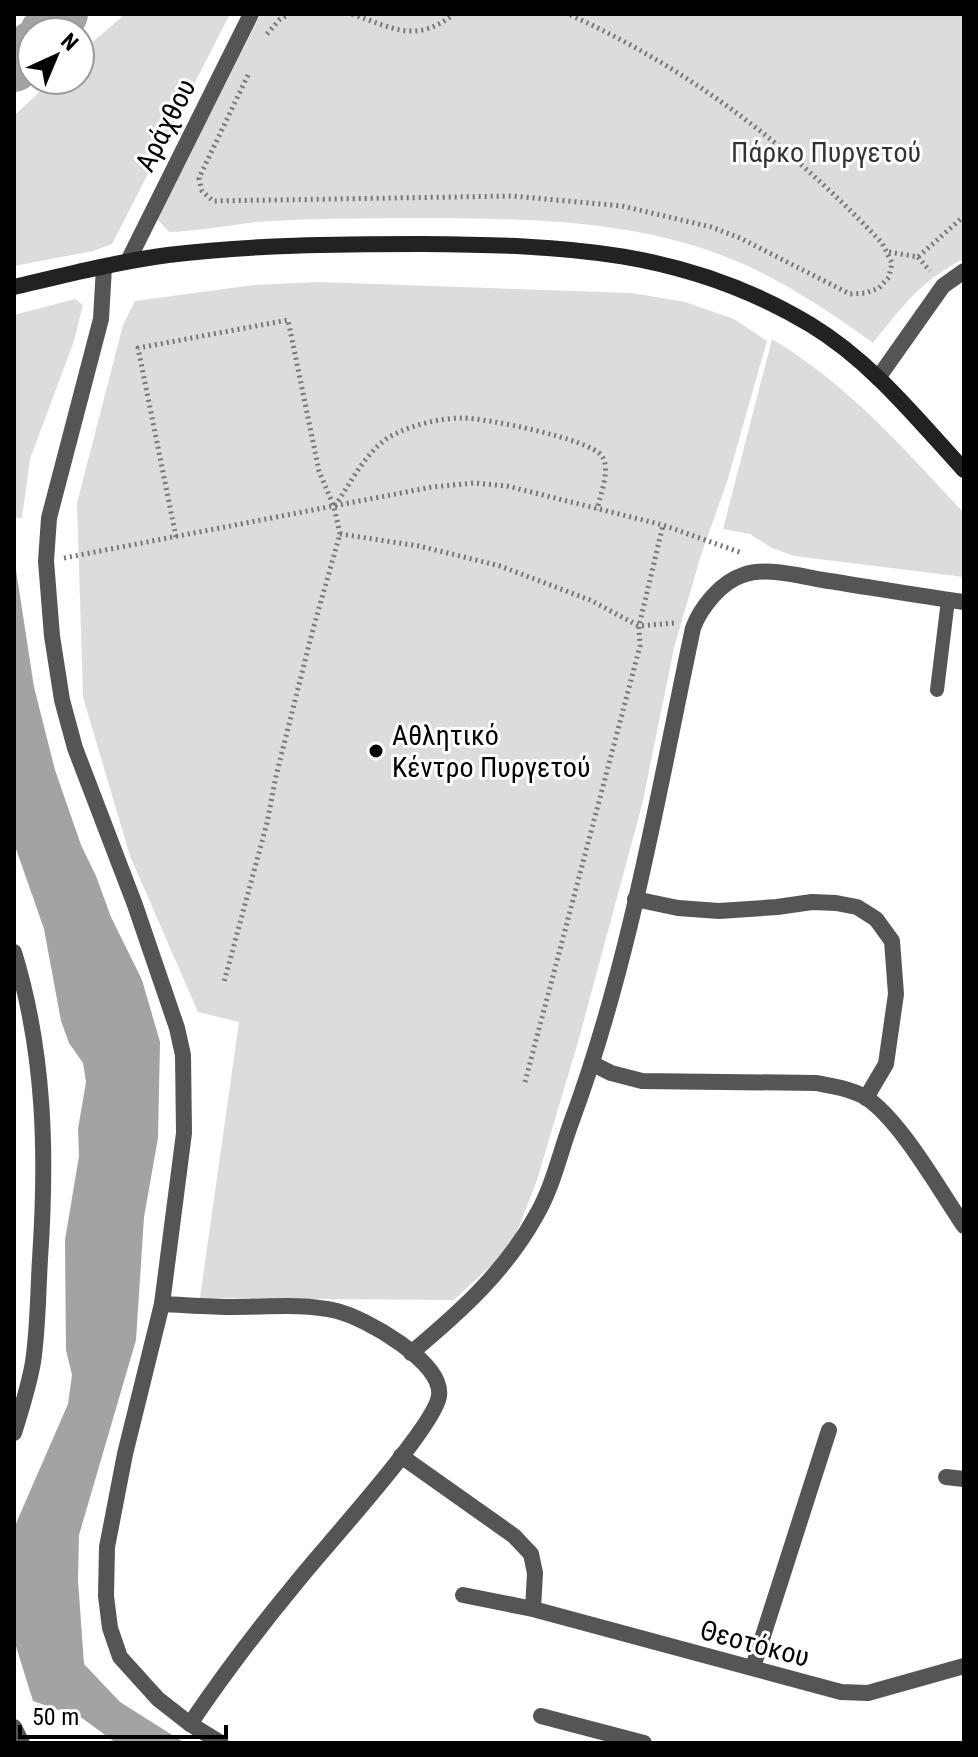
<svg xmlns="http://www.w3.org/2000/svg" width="978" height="1757" viewBox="0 0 978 1757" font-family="'Roboto Condensed',sans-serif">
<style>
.green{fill:#dcdcdc}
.water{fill:#a3a3a3}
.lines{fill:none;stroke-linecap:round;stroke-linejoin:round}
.river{stroke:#a3a3a3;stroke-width:50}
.path{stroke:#777;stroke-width:5;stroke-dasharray:2 4;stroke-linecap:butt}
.lane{stroke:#555;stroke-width:14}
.street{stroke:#555;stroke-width:16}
.secondary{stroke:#222;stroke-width:16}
.poi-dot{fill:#000;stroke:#fff;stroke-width:3}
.labels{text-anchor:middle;stroke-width:6;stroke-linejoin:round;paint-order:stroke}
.street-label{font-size:28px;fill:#000;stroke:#fff}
.park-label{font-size:28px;fill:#333;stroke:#fff}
.poi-label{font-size:28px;fill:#000;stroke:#fff;text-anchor:start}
</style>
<rect width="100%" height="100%" fill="#fff"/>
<!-- green -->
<g class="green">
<path d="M125 14H230L112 244 93 251 14 266V116L52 80H80V53Z"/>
<path d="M261 14H964V259C922 279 902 307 873 343 822 306 769 271 710 251 623 221 531 219 441 218 384 218 328 218 271 221 237 223 203 231 169 232L157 219Z"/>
<path d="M318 282 632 293 685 302 734 319 767 341 727 482 701 555 674 648 642 805 578 1042 537 1180 511 1247 454 1300 200 1298 239 1022 198 1012 130 856 83 697 77 503 123 325 135 301 254 285Z"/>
<path d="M75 299 83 305 74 341 30 459 22 518H14V315Z"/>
<path d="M772 339C849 385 904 449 964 513V577L794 556 772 548 750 534 723 529Z"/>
</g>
<!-- water -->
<path class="water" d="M14 557 34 687 55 770 81 845 96 876 111 917 142 980 160 1042 158 1138 144 1217 136 1340 79 1535 78 1580 84 1664 120 1702 185 1743H116L82 1718 33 1701 14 1640V1528L68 1404 72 1375 66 1350 65 1240 79 1156 78 1129 86 1082 83 1063 69 1043 61 1021 44 929 14 843Z"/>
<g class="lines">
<!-- river -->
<g class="river">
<path d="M45 32 63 14"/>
<path d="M14 67 32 46"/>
</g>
<!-- path -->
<g class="path">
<path d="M352 14C393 28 416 44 454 14"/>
<path d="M267 34 280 19 289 14"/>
<path d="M248 75 199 178 202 191 213 201 513 196 622 206 711 227 740 238 850 294 866 293 879 288 889 277 892 263 882 243C793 148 687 67 568 14"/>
<path d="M889 252 918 257 964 216"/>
<path d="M918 257 930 271"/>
<path d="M335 506C352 481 369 445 397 433 416 424 442 418 462 418 486 418 590 439 602 456 611 470 600 495 597 510"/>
<path d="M340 534 419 546 500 566 590 600 639 626 675 623"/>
<path d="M176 537 138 348 288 320 319 471 334 507 340 534 312 633 276 776 267 823 224 982"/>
<path d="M64 558 432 487 474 483 507 486 663 525 742 553"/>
<path d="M525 1082 640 646 639 626 663 525"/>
</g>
<!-- lane -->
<path class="lane" d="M937 690 948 600"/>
<!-- street -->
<g class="street">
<path d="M128 261 251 14"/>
<path d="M104 267 101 319 49 518 46 561 52 636 62 700 75 748 135 905 177 1028 183 1055 184 1133 162 1304 125 1454 107 1547 106 1596 110 1628 120 1657 158 1699 190 1724 221 1743"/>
<path d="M878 378 943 286 964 271"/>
<path d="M635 899 678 908 719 911 777 907 812 902 836 903 857 907 876 919 892 941 896 994 886 1064 866 1098"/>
<path d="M14 952C45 1053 47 1155 40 1259 38 1293 38 1329 33 1362 29 1386 21 1410 14 1433"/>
<path d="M593 1064 611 1073 642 1081 817 1083C833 1086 850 1089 865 1097 900 1119 940 1191 964 1226"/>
<path d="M162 1304C186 1305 210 1307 234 1307 269 1307 303 1303 337 1311 365 1318 444 1362 439 1396 435 1427 321 1551 296 1583 258 1629 223 1675 190 1724"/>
<path d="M411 1353C460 1312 506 1271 537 1214 553 1186 560 1153 571 1123 630 964 658 793 693 628 701 607 721 582 743 575 768 566 803 577 829 581 874 588 919 596 964 602"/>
<path d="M401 1456 514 1536 531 1554 535 1573 533 1609"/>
<path d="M946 1477 964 1479"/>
<path d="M463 1595 533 1609 841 1692 868 1693 964 1666"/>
<path d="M753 1667 829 1430"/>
<path d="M541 1716 644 1743"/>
<path d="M14 1727 22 1743"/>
</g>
<!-- secondary -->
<path class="secondary" d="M14 287C65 275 116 262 168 255 251 245 337 244 421 244 563 245 685 249 811 325 872 362 917 419 964 470"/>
</g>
<!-- markers -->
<circle class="poi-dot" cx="376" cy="751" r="8"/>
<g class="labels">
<!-- street labels -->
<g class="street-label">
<text transform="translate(165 125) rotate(-63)" y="10">Αράχθου</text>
<text transform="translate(755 1643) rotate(15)" y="10">Θεοτόκου</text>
</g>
<!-- park labels -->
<g class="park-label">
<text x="826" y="162">Πάρκο Πυργετού</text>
</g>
<!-- poi labels -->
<g class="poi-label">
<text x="392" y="745">Αθλητικό<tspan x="392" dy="32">Κέντρο Πυργετού</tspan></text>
</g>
</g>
<!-- border -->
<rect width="978" height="1757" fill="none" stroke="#000000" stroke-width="32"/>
<!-- north arrow -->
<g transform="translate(56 56) rotate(44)"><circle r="38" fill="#ffffff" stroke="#999999" stroke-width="2"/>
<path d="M0-6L14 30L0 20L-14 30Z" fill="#000000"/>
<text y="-12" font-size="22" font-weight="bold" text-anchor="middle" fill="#000000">N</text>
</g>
<!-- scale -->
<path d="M20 1725v12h206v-12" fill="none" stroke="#000000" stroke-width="4"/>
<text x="32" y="1725" font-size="24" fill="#000000" stroke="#ffffff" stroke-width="6" paint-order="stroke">50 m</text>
</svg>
